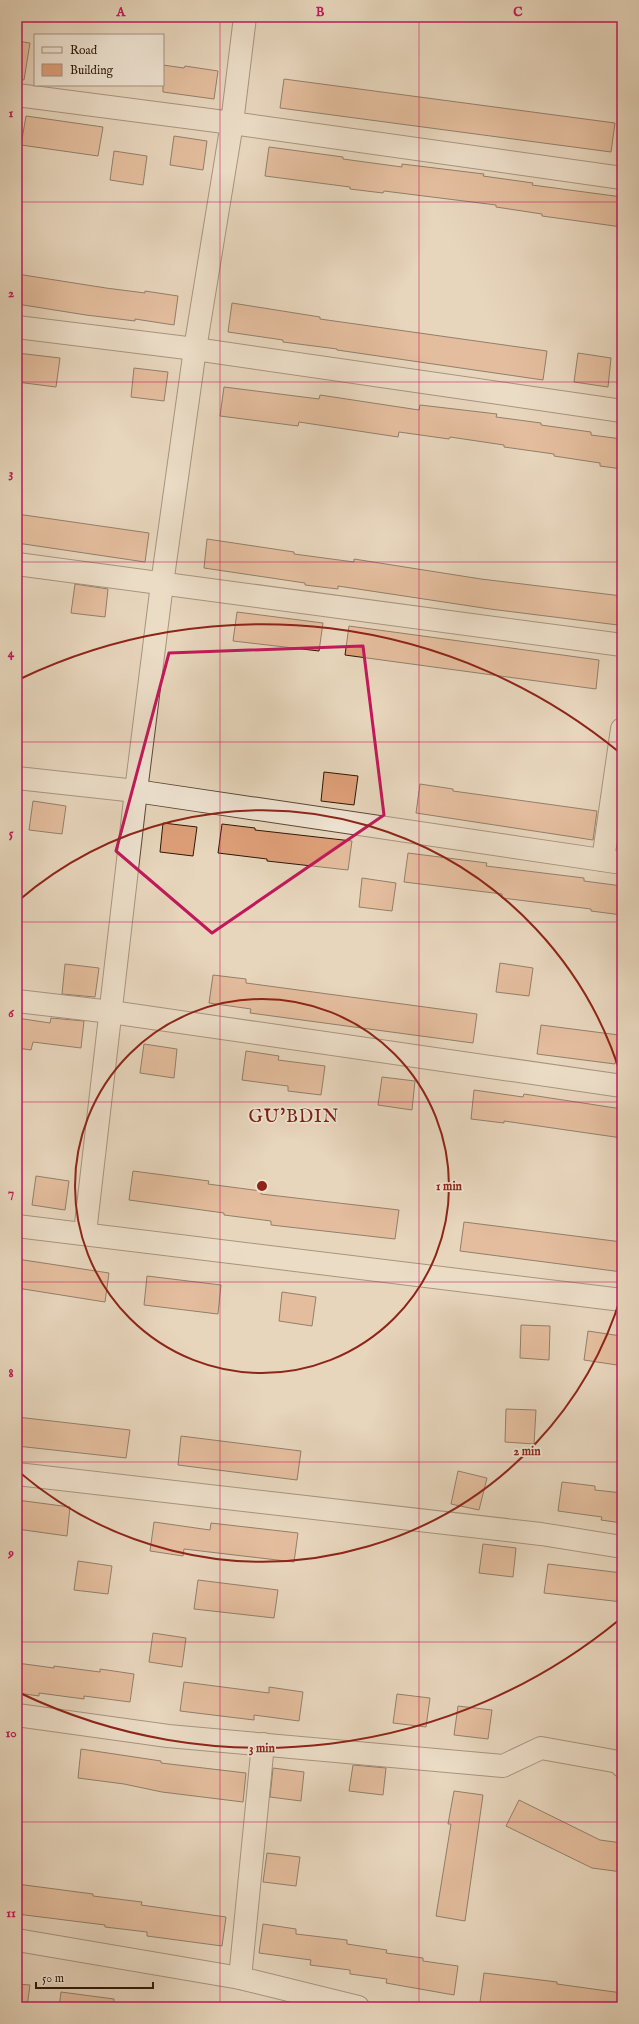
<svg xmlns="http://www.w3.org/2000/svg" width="639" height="2024" viewBox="0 0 639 2024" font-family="'IM FELL English',serif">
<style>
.building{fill:#de9f78;stroke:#2c1709}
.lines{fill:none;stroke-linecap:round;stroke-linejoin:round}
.minor-casing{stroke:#5b4736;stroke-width:24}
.minor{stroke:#efe4d3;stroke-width:22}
.marked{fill:none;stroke:#c2185b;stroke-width:3;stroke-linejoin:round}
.grid{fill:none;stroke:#c2185b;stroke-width:1;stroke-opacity:0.55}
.ring{fill:none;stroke:#8f2418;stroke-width:2}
.labels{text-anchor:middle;stroke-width:3.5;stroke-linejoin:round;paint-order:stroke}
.quarter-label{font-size:18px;letter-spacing:1px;fill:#7a1f14;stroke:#efe4d3}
.centre{fill:#8f2418;stroke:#efe4d3;stroke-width:2}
.ring-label{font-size:12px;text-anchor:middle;font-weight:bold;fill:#8f2418;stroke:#efe4d3;stroke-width:3.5;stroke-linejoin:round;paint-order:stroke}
.neatline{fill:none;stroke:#c2185b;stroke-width:1.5}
.grid-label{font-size:13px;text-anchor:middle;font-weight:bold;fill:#c2185b}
</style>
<rect width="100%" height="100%" fill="#e7d6bc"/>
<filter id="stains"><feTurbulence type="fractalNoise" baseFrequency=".005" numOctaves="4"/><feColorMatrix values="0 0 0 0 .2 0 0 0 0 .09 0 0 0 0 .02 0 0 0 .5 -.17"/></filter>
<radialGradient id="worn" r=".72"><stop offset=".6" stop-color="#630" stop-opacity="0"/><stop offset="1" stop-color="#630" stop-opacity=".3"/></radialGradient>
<!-- building -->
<g class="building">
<path d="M17 41 30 43 24 80 17 79Z"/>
<path d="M163 65 184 68 185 66 218 71 214 99 163 92Z"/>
<path d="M284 79 615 123 611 152 280 108Z"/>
<path d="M26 116 103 127 98 156 21 145Z"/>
<path d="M174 136 207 141 203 170 170 165Z"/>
<path d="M269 147 343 157V159L402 167V164L484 174 483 176 533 183 532 185 622 197V227L542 216V214L496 207V205L384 191 383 193 350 189V187L265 176Z"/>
<path d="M114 151 147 156 143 185 110 180Z"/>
<path d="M17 274 106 288 145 293V291L178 296 174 325 135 319V321L86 315 17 304Z"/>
<path d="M232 303 320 317V319L547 351 543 380 337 350V349L283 342V340L228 332Z"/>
<path d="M17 353 60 358 56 387 17 382Z"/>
<path d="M578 353 611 358 608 387 574 382Z"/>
<path d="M134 368 168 372 164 401 131 397Z"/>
<path d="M224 387 319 399 320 395 419 410 420 405 463 410 497 414 496 417 541 423V425L591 432V435L622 439V469L600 466V463L554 456V454L504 447V445L450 437 449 439 399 432 398 437 299 422 298 426 220 416Z"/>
<path d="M17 514 149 533 145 562 17 543Z"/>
<path d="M207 539 294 552V554L354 562V559L481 579 622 596 618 625 490 609 338 586V589L305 585V583L204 568Z"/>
<path d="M75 584 108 589 105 617 71 613Z"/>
<path d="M237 612 323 623 319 651 233 641Z"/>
<path d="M349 626 599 660 596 689 345 655Z"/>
<path d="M324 772 358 776 354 805 321 801Z"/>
<path d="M420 784 453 789V791L597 811 593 840 416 813Z"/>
<path d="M33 801 66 806 62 834 29 830Z"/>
<path d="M163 823 197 827 193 856 160 852Z"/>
<path d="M222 824 255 828V830L352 841 348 870 267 861V859L218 853Z"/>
<path d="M408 853 487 863 486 866 584 878V881L622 886V915L591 911V909L502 898V894L404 882Z"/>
<path d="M362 878 396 883 392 911 359 907Z"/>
<path d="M500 963 533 968 529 996 496 992Z"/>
<path d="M65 964 99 968 95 997 62 994Z"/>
<path d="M213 975 246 979V983L477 1014 473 1043 250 1013 251 1009 209 1003Z"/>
<path d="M17 1018 50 1023 51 1018 84 1021 81 1048 33 1042 31 1050 17 1048Z"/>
<path d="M541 1025 619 1035 615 1064 537 1054Z"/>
<path d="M144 1044 177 1049 174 1078 140 1073Z"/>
<path d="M246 1051 279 1056 278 1060 325 1066 321 1095 288 1091V1086L242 1080Z"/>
<path d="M382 1077 415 1081 412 1110 378 1105Z"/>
<path d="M474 1090 523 1097 524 1094 622 1109V1138L504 1121V1123L471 1119Z"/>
<path d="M133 1171 209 1181 208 1184 261 1191V1194L399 1210 395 1239 271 1225V1221L224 1215V1213L129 1200Z"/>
<path d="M36 1176 69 1181 65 1210 32 1205Z"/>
<path d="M464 1222 622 1242V1272L460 1251Z"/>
<path d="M17 1259 109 1273 105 1302 17 1288Z"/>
<path d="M147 1276 221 1285 218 1314 144 1305Z"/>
<path d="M282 1292 316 1297 312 1326 279 1321Z"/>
<path d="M521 1325 550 1326 549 1360 520 1358Z"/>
<path d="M588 1331 621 1336 617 1365 584 1360Z"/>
<path d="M506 1409 536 1410 534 1444 505 1442Z"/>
<path d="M17 1417 130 1430 126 1458 17 1446Z"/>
<path d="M181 1436 301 1451 297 1480 178 1465Z"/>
<path d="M458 1471 487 1478 479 1510 451 1504Z"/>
<path d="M562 1482 595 1486V1490L622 1493V1523L601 1520 602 1517 558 1511Z"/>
<path d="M17 1500 70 1507 67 1536 17 1529Z"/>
<path d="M154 1522 210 1530 211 1523 298 1533 294 1562 184 1549 183 1556 150 1551Z"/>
<path d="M483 1544 516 1548 513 1577 479 1573Z"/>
<path d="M78 1561 112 1566 108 1594 74 1590Z"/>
<path d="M548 1564 622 1573V1602L544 1593Z"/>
<path d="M198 1580 278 1590 274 1618 194 1609Z"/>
<path d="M153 1633 186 1638 182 1667 149 1662Z"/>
<path d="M17 1663 54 1668V1666L100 1672V1669L134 1674 130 1702 84 1696V1699L39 1693V1696L17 1693Z"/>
<path d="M184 1682 269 1693V1687L303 1692 299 1721 254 1715V1720L180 1711Z"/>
<path d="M397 1694 430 1698 426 1727 393 1723Z"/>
<path d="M458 1706 492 1710 488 1739 454 1735Z"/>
<path d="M81 1749 161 1761V1763L246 1773 243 1802 162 1792 124 1784 78 1778Z"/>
<path d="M353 1765 386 1768 383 1795 349 1791Z"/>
<path d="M273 1768 304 1772 301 1801 270 1797Z"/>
<path d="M454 1791 483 1795 465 1921 436 1916 451 1824H448Z"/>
<path d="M519 1800 600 1840 622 1843V1872L592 1868 506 1826Z"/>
<path d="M267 1853 300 1857 296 1886 263 1882Z"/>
<path d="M17 1884 93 1894V1896L142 1902 141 1905 226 1917 222 1946 147 1936V1932L105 1927V1925L17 1914Z"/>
<path d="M263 1924 296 1929V1934L347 1940V1944L387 1950 386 1953 423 1958V1961L458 1966 454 1995 386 1983 387 1979 350 1974V1970L310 1965 311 1960 259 1953Z"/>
<path d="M484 1973 557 1982V1984L622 1993V2007H514L480 2002Z"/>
<path d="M17 1984 30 1985 27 2007H17Z"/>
<path d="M61 1992 114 1999V2007H59Z"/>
</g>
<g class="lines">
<defs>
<g id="minor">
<path d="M17 95 232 123 622 178"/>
<path d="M17 327 195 349 622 411"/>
<path d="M17 564 622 645"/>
<path d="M17 778 136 791 622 863"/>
<path d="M603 860 622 729"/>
<path d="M17 1001 111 1012 622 1086"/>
<path d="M17 1226 622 1300"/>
<path d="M85 1233 136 791 162 584 195 349 232 123 245 17"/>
<path d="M17 1474 541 1534 622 1547"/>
<path d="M17 1715 168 1736 503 1766 541 1748 619 1762 622 1766"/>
<path d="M17 1940 240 1978 358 2007"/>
<path d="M240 1978 263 1744"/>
</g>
</defs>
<!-- minor casing -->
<use href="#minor" class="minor-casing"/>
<!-- minor -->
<use href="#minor" class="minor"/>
</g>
<!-- marked area -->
<path d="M0 0H639V2024H0ZM363 646 384 815 212 933 116 851 169 653Z" fill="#e7d6bc" fill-opacity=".55" fill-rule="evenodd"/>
<path class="marked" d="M363 646 384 815 212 933 116 851 169 653Z"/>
<!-- grid -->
<path class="grid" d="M220 17V2007M419 17V2007M17 202H622M17 382H622M17 562H622M17 742H622M17 922H622M17 1102H622M17 1282H622M17 1462H622M17 1642H622M17 1822H622"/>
<!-- distance rings -->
<g class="ring">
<circle cx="262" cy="1186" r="187"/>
<path d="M622 1293A375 375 0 0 1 18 1471M18 901A375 375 0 0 1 622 1079"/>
<path d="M619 1620A562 562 0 0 1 20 1693M20 679A562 562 0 0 1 619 752"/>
</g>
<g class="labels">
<!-- quarter labels -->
<g class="quarter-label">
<text x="294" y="1122">GU'BDIN</text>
</g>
</g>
<circle cx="262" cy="1186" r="6" class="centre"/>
<g class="ring-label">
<text x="449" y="1190">1 min</text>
<text x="527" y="1455">2 min</text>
<text x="262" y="1752">3 min</text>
</g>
<!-- margin -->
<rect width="639" height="2024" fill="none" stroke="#e7d6bc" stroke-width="44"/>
<!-- legend -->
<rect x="34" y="34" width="130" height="52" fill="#efe4d3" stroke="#a19282"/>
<rect x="42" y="47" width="20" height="6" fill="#efe4d3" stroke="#a19282"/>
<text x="70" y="54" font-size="12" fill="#2c1709">Road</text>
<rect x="42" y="64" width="20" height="12" fill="#de9f78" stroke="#a19282"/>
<text x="70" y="74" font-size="12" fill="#2c1709">Building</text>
<!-- scale -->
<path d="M36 1982v6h117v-6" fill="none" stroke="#2c1709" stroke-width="2"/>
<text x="42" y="1982" font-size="12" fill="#2c1709" stroke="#efe4d3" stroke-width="3" paint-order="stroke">50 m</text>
<rect x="22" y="22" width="595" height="1980" class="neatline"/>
<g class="grid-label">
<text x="121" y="16">A</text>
<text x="320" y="16">B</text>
<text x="518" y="16">C</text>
<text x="11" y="117">1</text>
<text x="11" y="297">2</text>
<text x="11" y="477">3</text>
<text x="11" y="657">4</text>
<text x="11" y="837">5</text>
<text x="11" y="1017">6</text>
<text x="11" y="1197">7</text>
<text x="11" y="1377">8</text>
<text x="11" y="1557">9</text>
<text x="11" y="1737">10</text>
<text x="11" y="1917">11</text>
</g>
<rect width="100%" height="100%" filter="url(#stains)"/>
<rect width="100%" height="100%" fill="url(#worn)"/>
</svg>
